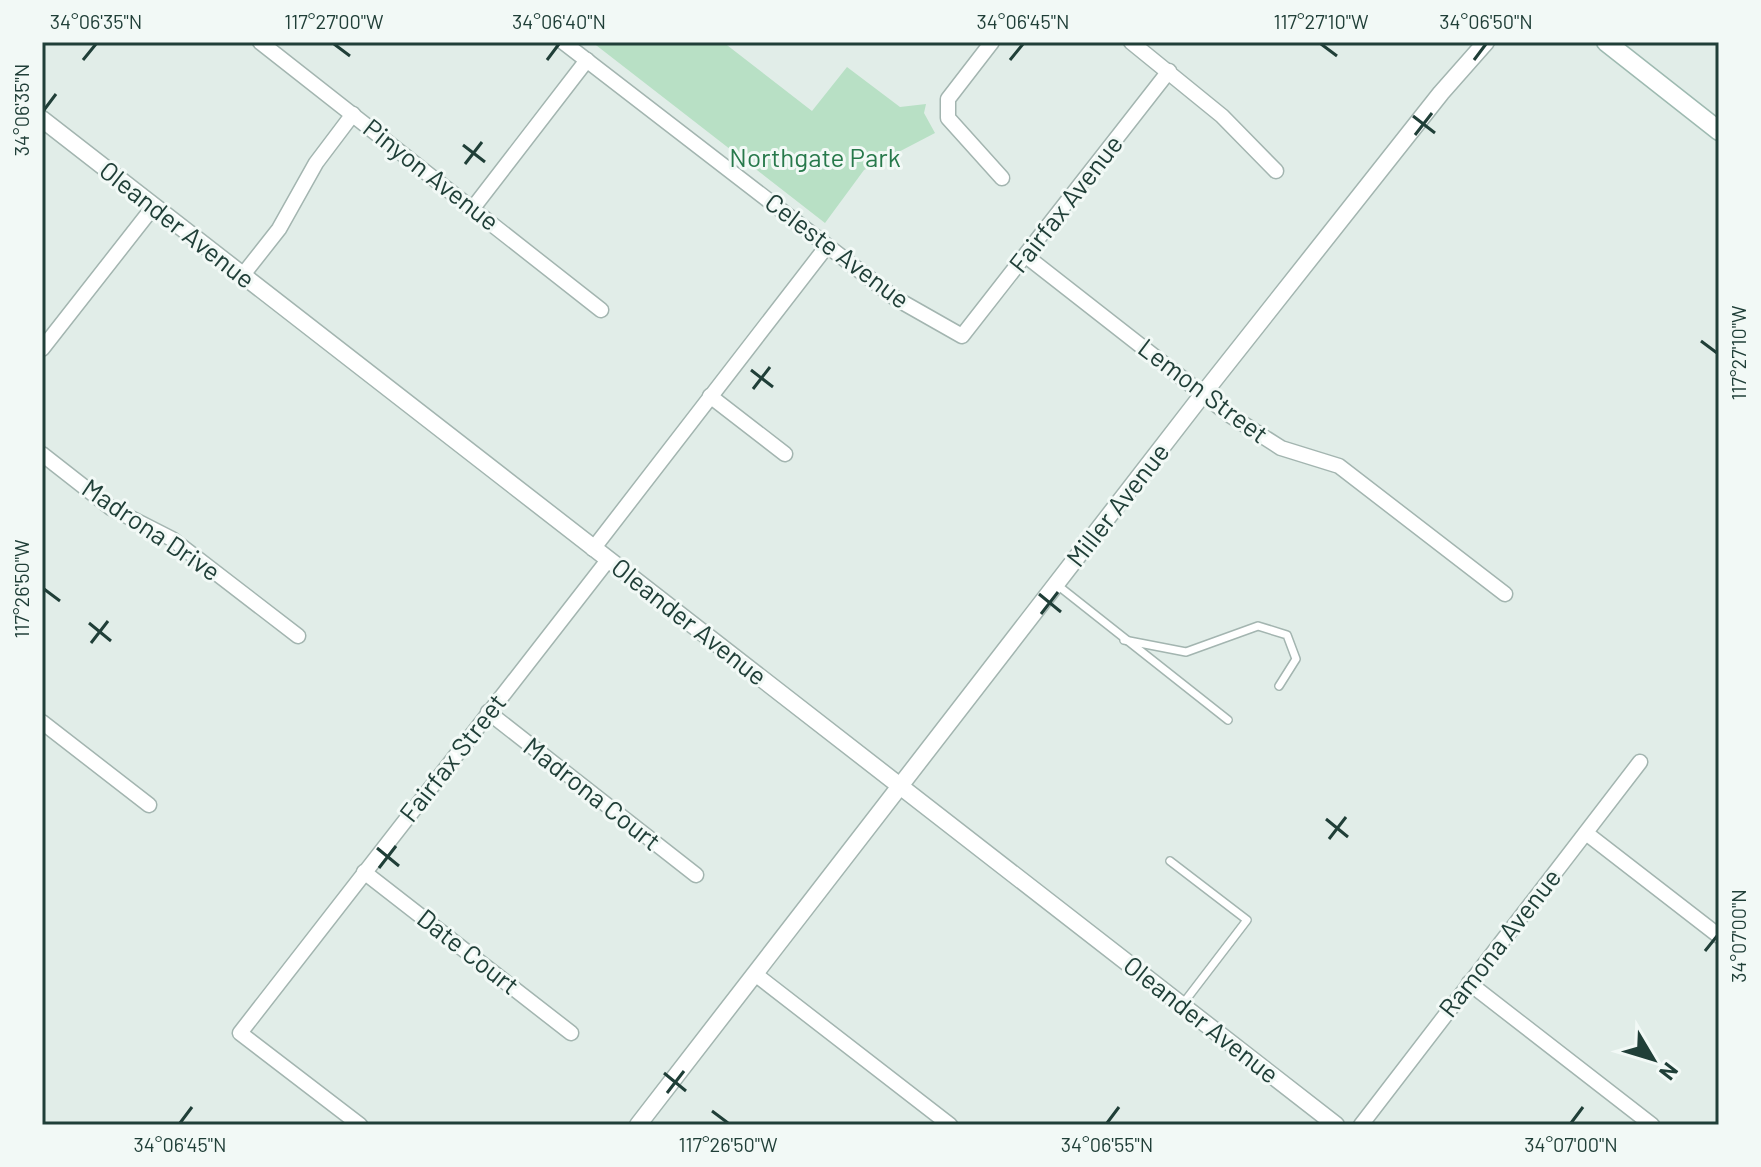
<svg xmlns="http://www.w3.org/2000/svg" width="1761" height="1167" viewBox="0 0 1761 1167" font-family="Barlow,sans-serif">
<style>
.green{fill:#b8e0c5}
.lines{fill:none;stroke-linecap:round;stroke-linejoin:round}
.service-casing{stroke:#a3b5b0;stroke-width:10}
.minor-casing{stroke:#a3b5b0;stroke-width:17}
.tertiary-casing{stroke:#a3b5b0;stroke-width:19}
.secondary-casing{stroke:#9ebab1;stroke-width:21}
.service{stroke:#fff;stroke-width:7}
.minor{stroke:#fff;stroke-width:14}
.tertiary{stroke:#fff;stroke-width:16}
.secondary{stroke:#fff;stroke-width:18}
.ticks{fill:none;stroke:#203f38;stroke-width:3}
.labels{text-anchor:middle;stroke-width:6;stroke-linejoin:round;paint-order:stroke}
.park-label{font-size:26px;fill:#27794b;stroke:#f2f9f6}
.street-label{font-size:26px;fill:#203f38;stroke:#f2f9f6}
.neatline{fill:none;stroke:#203f38;stroke-width:3}
.ticks-label{font-size:20px;text-anchor:middle;fill:#203f38}
</style>
<rect width="100%" height="100%" fill="#e1ede8"/>
<!-- green -->
<path class="green" d="M592 42H723L812 111 847 67 900 107 926 104 924 113 935 133 864 170 825 223Z"/>
<g class="lines">
<defs>
<g id="service">
<path d="M1056 584 1228 720"/>
<path d="M1124 640 1186 652 1258 626 1287 635 1296 659 1279 686"/>
<path d="M1170 861 1247 920 1182 1005"/>
</g>
<g id="minor">
<path d="M260 42 601 310"/>
<path d="M563 42 895 298 962 336 1169 71"/>
<path d="M992 42 948 99V118L1002 178"/>
<path d="M1131 42 1222 116 1276 171"/>
<path d="M473 208 587 60"/>
<path d="M1026 256 1228 414 1281 448 1339 466 1505 594"/>
<path d="M242 276 279 229 316 163 353 114"/>
<path d="M42 349 154 206"/>
<path d="M710 396 785 454"/>
<path d="M42 454 111 508 172 539 298 636"/>
<path d="M593 549 827 246"/>
<path d="M488 712 696 875"/>
<path d="M42 722 149 805"/>
<path d="M1586 833 1719 936"/>
<path d="M364 872 571 1033"/>
<path d="M755 974 950 1125"/>
<path d="M1469 983 1652 1125"/>
<path d="M360 1125 240 1033 608 560"/>
<path d="M1361 1125 1640 762"/>
</g>
<g id="tertiary">
<path d="M42 119 1336 1125"/>
<path d="M638 1125 1203 394 1441 93 1486 42"/>
</g>
<path id="secondary" d="M1606 42 1719 131"/>
</defs>
<!-- service casing -->
<use href="#service" class="service-casing"/>
<!-- minor casing -->
<use href="#minor" class="minor-casing"/>
<!-- tertiary casing -->
<use href="#tertiary" class="tertiary-casing"/>
<!-- secondary casing -->
<use href="#secondary" class="secondary-casing"/>
<!-- service -->
<use href="#service" class="service"/>
<!-- minor -->
<use href="#minor" class="minor"/>
<!-- tertiary -->
<use href="#tertiary" class="tertiary"/>
<!-- secondary -->
<use href="#secondary" class="secondary"/>
</g>
<!-- ticks -->
<path class="ticks" d="M334 44 350 56M1321 44 1337 56M83 60 96 44M547 60 559 44M1010 60 1023 44M1474 60 1486 44M44 110 56 94M1413 116 1435 133M1415 135 1432 113M463 145 485 162M465 164 482 142M1701 341 1717 353M751 370 773 387M753 389 770 367M44 589 60 601M1039 594 1061 612M1041 614 1058 592M89 623 111 641M91 643 108 621M1326 819 1348 837M1329 839 1346 817M377 848 399 866M379 868 396 846M1705 951 1717 936M664 1073 686 1091M667 1093 684 1071M712 1111 728 1123M180 1123 192 1107M1107 1123 1119 1107M1571 1123 1583 1107"/>
<g class="labels">
<!-- park labels -->
<g class="park-label">
<text x="815" y="167">Northgate Park</text>
</g>
<!-- street labels -->
<g class="street-label">
<text transform="translate(431 175) rotate(38)" y="9">Pinyon Avenue</text>
<text transform="translate(1066 204) rotate(-52)" y="9">Fairfax Avenue</text>
<text transform="translate(177 225) rotate(38)" y="9">Oleander Avenue</text>
<text transform="translate(837 251) rotate(37)" y="9">Celeste Avenue</text>
<text transform="translate(1203 391) rotate(37)" y="9">Lemon Street</text>
<text transform="translate(1118 505) rotate(-52)" y="9">Miller Avenue</text>
<text transform="translate(151 530) rotate(34)" y="9">Madrona Drive</text>
<text transform="translate(689 622) rotate(38)" y="9">Oleander Avenue</text>
<text transform="translate(453 758) rotate(-52)" y="9">Fairfax Street</text>
<text transform="translate(592 794) rotate(38)" y="9">Madrona Court</text>
<text transform="translate(1500 943) rotate(-52)" y="9">Ramona Avenue</text>
<text transform="translate(468 952) rotate(38)" y="9">Date Court</text>
<text transform="translate(1201 1020) rotate(38)" y="9">Oleander Avenue</text>
</g>
</g>
<!-- border -->
<rect width="1761" height="1167" fill="none" stroke="#f2f9f6" stroke-width="88"/>
<!-- north arrow -->
<g transform="translate(1653 1059) rotate(128)" stroke="#f2f9f6" stroke-width="6" paint-order="stroke">
<path d="M0-6L14 30L0 20L-14 30Z" fill="#203f38"/>
<text y="-12" font-size="22" font-weight="bold" text-anchor="middle" fill="#203f38">N</text>
</g>
<rect x="44" y="44" width="1673" height="1079" class="neatline"/>
<g class="ticks-label">
<text x="96" y="29">34°06'35"N</text>
<text x="334" y="29">117°27'00"W</text>
<text x="559" y="29">34°06'40"N</text>
<text x="1023" y="29">34°06'45"N</text>
<text x="1321" y="29">117°27'10"W</text>
<text x="1486" y="29">34°06'50"N</text>
<text transform="translate(22 110) rotate(-90)" y="7">34°06'35"N</text>
<text transform="translate(1739 353) rotate(-90)" y="7">117°27'10"W</text>
<text transform="translate(22 589) rotate(-90)" y="7">117°26'50"W</text>
<text transform="translate(1739 936) rotate(-90)" y="7">34°07'00"N</text>
<text x="180" y="1152">34°06'45"N</text>
<text x="728" y="1152">117°26'50"W</text>
<text x="1107" y="1152">34°06'55"N</text>
<text x="1571" y="1152">34°07'00"N</text>
</g>
</svg>
